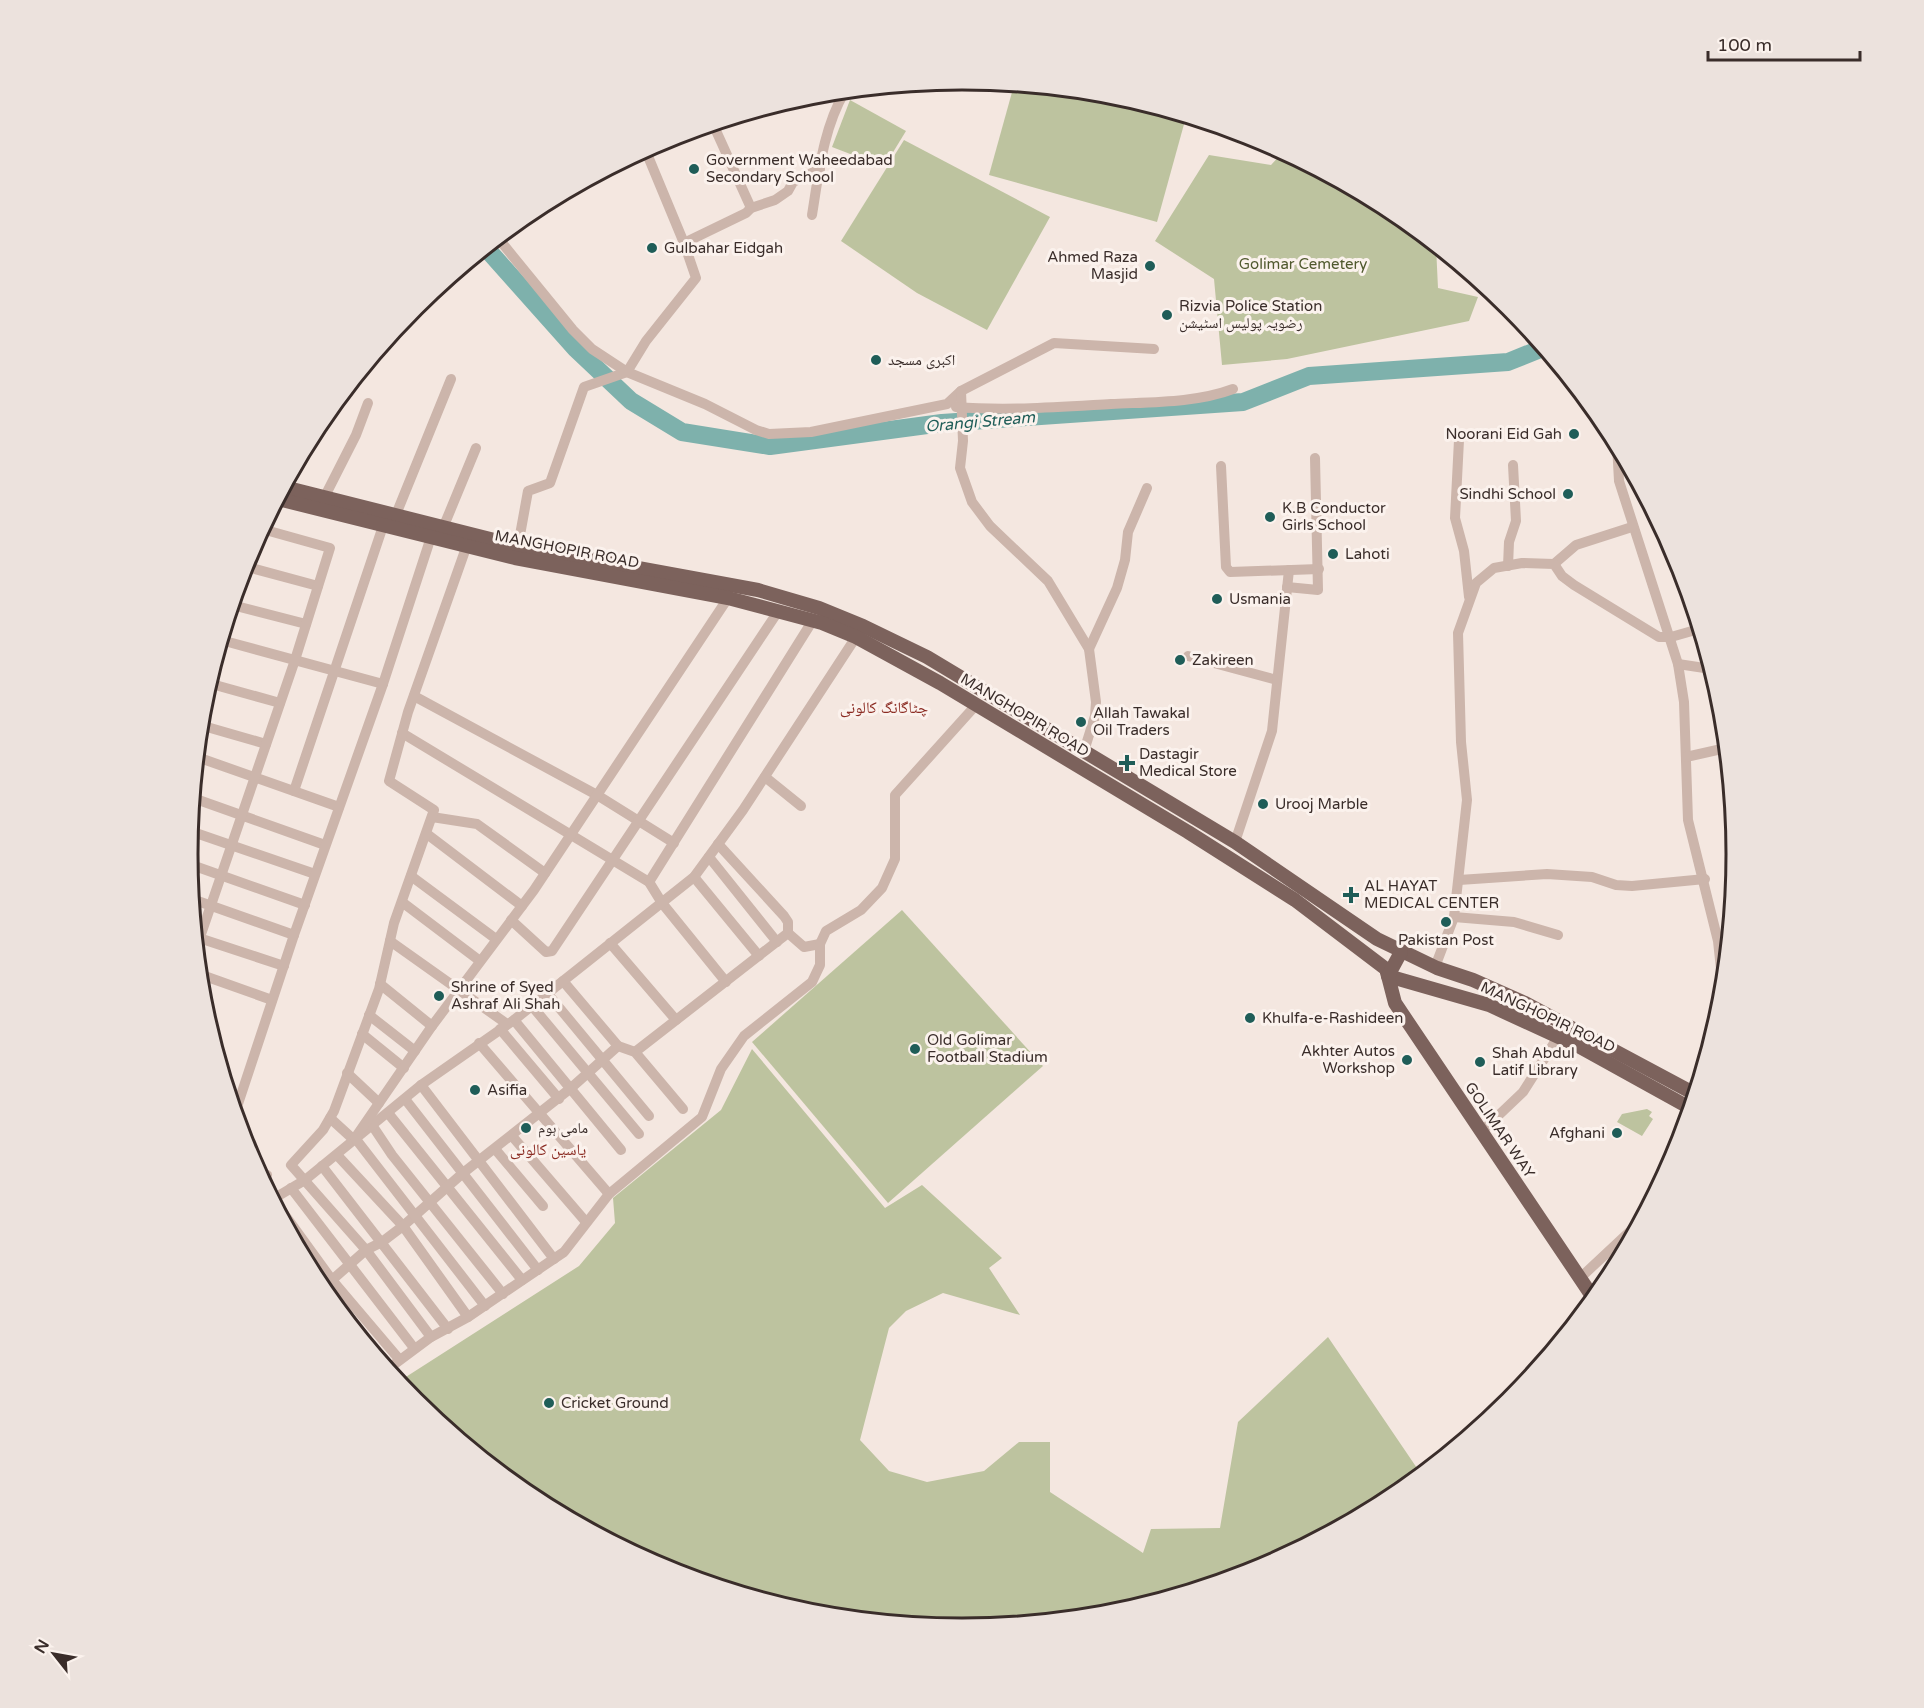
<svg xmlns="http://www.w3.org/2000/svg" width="1924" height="1708" viewBox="0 0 1924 1708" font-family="'Varela Round','Noto Naskh Arabic',sans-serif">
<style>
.green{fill:#bdc39f}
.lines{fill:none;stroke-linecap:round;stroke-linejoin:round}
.river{stroke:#7eb1ac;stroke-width:18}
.minor{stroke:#ccb5ab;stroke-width:10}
.major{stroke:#7c625c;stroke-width:14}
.poi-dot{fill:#1f5d58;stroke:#fbf2ed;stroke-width:2}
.labels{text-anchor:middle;stroke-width:6;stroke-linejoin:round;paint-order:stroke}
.poi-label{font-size:15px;fill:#3a2d2a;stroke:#fbf2ed;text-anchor:start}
.park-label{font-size:15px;fill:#50592e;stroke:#fbf2ed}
.street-label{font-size:15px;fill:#3a2d2a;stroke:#fbf2ed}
.water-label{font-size:16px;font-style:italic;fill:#1f5d58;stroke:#fbf2ed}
.neighbourhood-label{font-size:16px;fill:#8b2b22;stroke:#fbf2ed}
.rim{fill:none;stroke:#3a2d2a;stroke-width:3}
</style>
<rect width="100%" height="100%" fill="#f4e7e0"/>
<!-- green -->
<g class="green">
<path d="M1014 85 1113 94 1186 117 1157 222 989 175Z"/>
<path d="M850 100 906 131 884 167 832 147Z"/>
<path d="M904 140 1050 217 987 330 917 293 841 241Z"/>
<path d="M1283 152 1393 210 1436 246 1438 288 1478 297 1469 321 1287 359 1222 365 1214 279 1155 241 1209 155 1271 165Z"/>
<path d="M902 910 1043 1066 888 1203 752 1042Z"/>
<path d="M752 1049 885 1208 922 1185 1002 1258 989 1268 1020 1315 943 1293 906 1311 889 1328 860 1440 889 1471 927 1482 984 1471 1019 1442H1050V1492L1143 1553 1151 1529 1220 1528 1238 1422 1328 1337 1421 1474 1392 1498 1258 1570 1113 1614 962 1628 811 1614 665 1569 531 1498 414 1401 398 1382 579 1266 615 1223 613 1198 721 1110Z"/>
<path d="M1647 1109 1652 1112 1649 1116 1653 1119 1642 1136 1617 1122 1622 1114Z"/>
</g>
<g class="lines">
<!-- river -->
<path class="river" d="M486 248 576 349 631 401 682 432 770 446 942 423 1243 402 1309 376 1508 362 1543 348"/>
<!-- minor -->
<g class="minor">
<path d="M713 124 751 208"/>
<path d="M812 215C819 172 823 129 845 91"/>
<path d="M498 238 573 330 592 349 627 372 705 404 756 430 769 434 811 432 947 404 961 391 1054 343 1154 349"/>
<path d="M684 243 746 213 751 208 775 200 788 191 793 182 820 169"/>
<path d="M961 391 963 441 960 468 972 502 990 526 1048 581 1089 649 1096 702 1095 716 1084 751"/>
<path d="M956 407C1007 411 1059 407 1111 404 1150 402 1196 403 1233 389"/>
<path d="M1459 440 1455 518 1464 551 1469 597"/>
<path d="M1617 444 1619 481 1678 664 1684 702 1688 820 1718 941 1723 988"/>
<path d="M1221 466 1226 567 1230 572 1319 569"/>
<path d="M324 498 356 435 368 403"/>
<path d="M395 517 451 379"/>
<path d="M443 528 476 448"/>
<path d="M518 546 528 491 550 483 584 387 627 372 646 341 696 278 684 243 645 149"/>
<path d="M1554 564 1576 545 1632 527"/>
<path d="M244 566 318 586"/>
<path d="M1508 566 1509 542 1516 521 1513 465"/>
<path d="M1287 587 1318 590 1315 458"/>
<path d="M232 605 306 624"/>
<path d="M221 640 383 684"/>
<path d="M1089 649 1117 588 1125 560 1128 532 1147 488"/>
<path d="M1188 656 1277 680"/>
<path d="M1678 664 1711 669"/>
<path d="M208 683 280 703"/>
<path d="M414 696 597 795 674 843"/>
<path d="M200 725 266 744"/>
<path d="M402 733 649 882 662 903 726 982"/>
<path d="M197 757 339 807"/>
<path d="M1686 757 1726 748"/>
<path d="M765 777 801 806"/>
<path d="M294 791 383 526"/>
<path d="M193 798 325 845"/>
<path d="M432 817 477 824 545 873"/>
<path d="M190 831 315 874"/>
<path d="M427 834 522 906"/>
<path d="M1235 842 1272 731 1289 570"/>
<path d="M718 844 784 916 788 922V933"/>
<path d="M709 857 777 942"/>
<path d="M189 864 305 905"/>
<path d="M411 876 496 939"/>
<path d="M694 877 759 956"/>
<path d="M1459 880 1547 874 1592 877 1616 885 1632 886 1705 879"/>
<path d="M649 882 813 620"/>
<path d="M192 899 294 935"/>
<path d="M402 902 480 961"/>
<path d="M1454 917 1514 922 1558 935"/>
<path d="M511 920 546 952 552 951 779 610"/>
<path d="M196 937 284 966"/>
<path d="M390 941 507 1024"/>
<path d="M610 943 676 1020"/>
<path d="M197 946 295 660 330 548 262 529"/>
<path d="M1435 967 1454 917 1467 800 1461 742 1458 633 1476 583 1494 568 1522 563 1554 564 1562 576 1574 585 1659 637H1671L1699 629"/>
<path d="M199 974 272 1000"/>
<path d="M563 981 618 1046"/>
<path d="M380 984 432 1026"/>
<path d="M547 993 649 1116"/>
<path d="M532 1006 639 1134"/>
<path d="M369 1015 415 1051"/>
<path d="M514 1020 621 1150"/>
<path d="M500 1029 559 1099"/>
<path d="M362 1034 404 1068"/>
<path d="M479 1043 609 1194"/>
<path d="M635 1052 788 933 804 947 820 944"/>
<path d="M347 1073 379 1103"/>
<path d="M421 1085 554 1259"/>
<path d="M405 1099 538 1270"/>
<path d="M235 1113 294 935 383 684 431 537"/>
<path d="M388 1113 522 1280"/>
<path d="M330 1118 353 1139"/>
<path d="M372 1125 392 1155 503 1294"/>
<path d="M1481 1132 1523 1092 1558 1037"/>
<path d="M512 1136 586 1222"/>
<path d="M495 1149 543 1206"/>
<path d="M337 1155 403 1226 468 1317"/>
<path d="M322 1166 448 1329"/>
<path d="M257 1170 267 1175 264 1184"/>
<path d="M291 1188 414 1348"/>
<path d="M271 1196 332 1280 399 1359"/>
<path d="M273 1199 305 1180 421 1085 514 1020 694 877 743 810 856 637"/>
<path d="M1579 1279 1639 1223"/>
<path d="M320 1286 332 1280 366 1250 382 1242 403 1226 463 1173 571 1088 618 1046 635 1052 683 1109"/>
<path d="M485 1306 355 1138 432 1026 534 890 728 598"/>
<path d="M431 1337 366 1250 291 1165 323 1130 334 1111 379 989 394 923 434 810 389 781 408 712 467 545"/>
<path d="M388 1369 431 1337 468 1317 564 1252 609 1194 702 1117 721 1069 744 1036 812 982 820 965V944L826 931 861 910 882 888 895 859V795L976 705"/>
</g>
<!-- major -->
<g class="major">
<path d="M284 487 518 546 758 590 819 608 863 626 927 657 1235 842 1377 939 1437 968 1473 980 1525 1003 1695 1094"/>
<path d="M278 499 515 558 728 598 822 623 856 637 940 683 1188 832 1295 900 1386 969 1388 976 1489 1005 1578 1046 1690 1108"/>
<path d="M1401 952 1388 976 1395 1003 1594 1299"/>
</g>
</g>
<!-- markers -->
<g class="poi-dot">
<circle cx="694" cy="169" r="6"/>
<circle cx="652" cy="248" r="6"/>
<circle cx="1150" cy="266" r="6"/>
<circle cx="1167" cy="315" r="6"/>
<circle cx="876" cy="360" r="6"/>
<circle cx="1574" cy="434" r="6"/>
<circle cx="1568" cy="494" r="6"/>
<circle cx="1270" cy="517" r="6"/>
<circle cx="1333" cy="554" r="6"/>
<circle cx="1217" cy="599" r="6"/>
<circle cx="1180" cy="660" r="6"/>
<circle cx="1081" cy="722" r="6"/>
<path d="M1124 754h6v6h6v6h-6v6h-6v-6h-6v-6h6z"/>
<circle cx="1263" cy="804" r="6"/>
<path d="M1348 886h6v6h6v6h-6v6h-6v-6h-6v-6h6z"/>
<circle cx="1446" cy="922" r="6"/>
<circle cx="439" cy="996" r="6"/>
<circle cx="1250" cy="1018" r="6"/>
<circle cx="915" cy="1049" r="6"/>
<circle cx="1407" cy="1060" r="6"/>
<circle cx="1480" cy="1062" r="6"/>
<circle cx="475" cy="1090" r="6"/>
<circle cx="526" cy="1128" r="6"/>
<circle cx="1617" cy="1133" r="6"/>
<circle cx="549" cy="1403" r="6"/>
</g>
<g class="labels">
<!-- poi labels -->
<g class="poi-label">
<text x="706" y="165">Government Waheedabad<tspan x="706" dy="17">Secondary School</tspan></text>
<text x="664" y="253">Gulbahar Eidgah</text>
<text x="1138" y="262" text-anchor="end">Ahmed Raza<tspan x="1138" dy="17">Masjid</tspan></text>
<text x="1179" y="311">Rizvia Police Station<tspan x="1179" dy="17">رضویہ پولیس اسٹیشن</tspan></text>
<text x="888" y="365">اکبری مسجد</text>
<text x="1562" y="439" text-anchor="end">Noorani Eid Gah</text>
<text x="1556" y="499" text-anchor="end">Sindhi School</text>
<text x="1282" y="513">K.B Conductor<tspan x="1282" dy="17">Girls School</tspan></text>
<text x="1345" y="559">Lahoti</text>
<text x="1229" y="604">Usmania</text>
<text x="1192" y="665">Zakireen</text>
<text x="1093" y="718">Allah Tawakal<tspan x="1093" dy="17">Oil Traders</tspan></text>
<text x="1139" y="759">Dastagir<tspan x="1139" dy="17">Medical Store</tspan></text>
<text x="1275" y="809">Urooj Marble</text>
<text x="1364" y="891">AL HAYAT<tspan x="1364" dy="17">MEDICAL CENTER</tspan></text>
<text x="1446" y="945" text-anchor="middle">Pakistan Post</text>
<text x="451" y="992">Shrine of Syed<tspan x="451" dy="17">Ashraf Ali Shah</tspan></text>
<text x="1262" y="1023">Khulfa-e-Rashideen</text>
<text x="927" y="1045">Old Golimar<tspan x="927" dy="17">Football Stadium</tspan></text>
<text x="1395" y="1056" text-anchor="end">Akhter Autos<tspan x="1395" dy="17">Workshop</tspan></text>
<text x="1492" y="1058">Shah Abdul<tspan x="1492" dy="17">Latif Library</tspan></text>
<text x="487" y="1095">Asifia</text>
<text x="538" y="1133">مامی ہوم</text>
<text x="1605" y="1138" text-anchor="end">Afghani</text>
<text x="561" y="1408">Cricket Ground</text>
</g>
<!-- park labels -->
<g class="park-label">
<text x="1303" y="269">Golimar Cemetery</text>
</g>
<!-- street labels -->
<g class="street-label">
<text transform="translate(567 549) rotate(11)" y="5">MANGHOPIR ROAD</text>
<text transform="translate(1025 715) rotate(31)" y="5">MANGHOPIR ROAD</text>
<text transform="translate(1548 1017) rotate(25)" y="5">MANGHOPIR ROAD</text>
<text transform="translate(1500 1130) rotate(56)" y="5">GOLIMAR WAY</text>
</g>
<!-- water labels -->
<g class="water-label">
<text transform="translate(980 421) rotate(-5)" y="6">Orangi Stream</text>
</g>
<!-- neighbourhood labels -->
<g class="neighbourhood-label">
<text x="884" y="713">چٹاگانگ کالونی</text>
<text x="548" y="1155">یاسین کالونی</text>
</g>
</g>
<!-- crop -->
<path d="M0 0H1924V1708H0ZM198 854a764 764 0 1 1 1528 0a764 764 0 1 1-1528 0Z" fill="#ece2dd" fill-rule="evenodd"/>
<path class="rim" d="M198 854a764 764 0 1 1 1528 0a764 764 0 1 1-1528 0Z"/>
<!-- north arrow -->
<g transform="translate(54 1654) rotate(301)" stroke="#fbf2ed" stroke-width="4.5" paint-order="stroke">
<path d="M0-4.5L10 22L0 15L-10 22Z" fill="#3a2d2a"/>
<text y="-9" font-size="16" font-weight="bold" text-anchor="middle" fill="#3a2d2a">N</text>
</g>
<!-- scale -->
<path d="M1708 51v9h152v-9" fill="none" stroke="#3a2d2a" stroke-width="3"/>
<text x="1717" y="51" font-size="18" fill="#3a2d2a" stroke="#fbf2ed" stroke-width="4.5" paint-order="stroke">100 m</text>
</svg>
